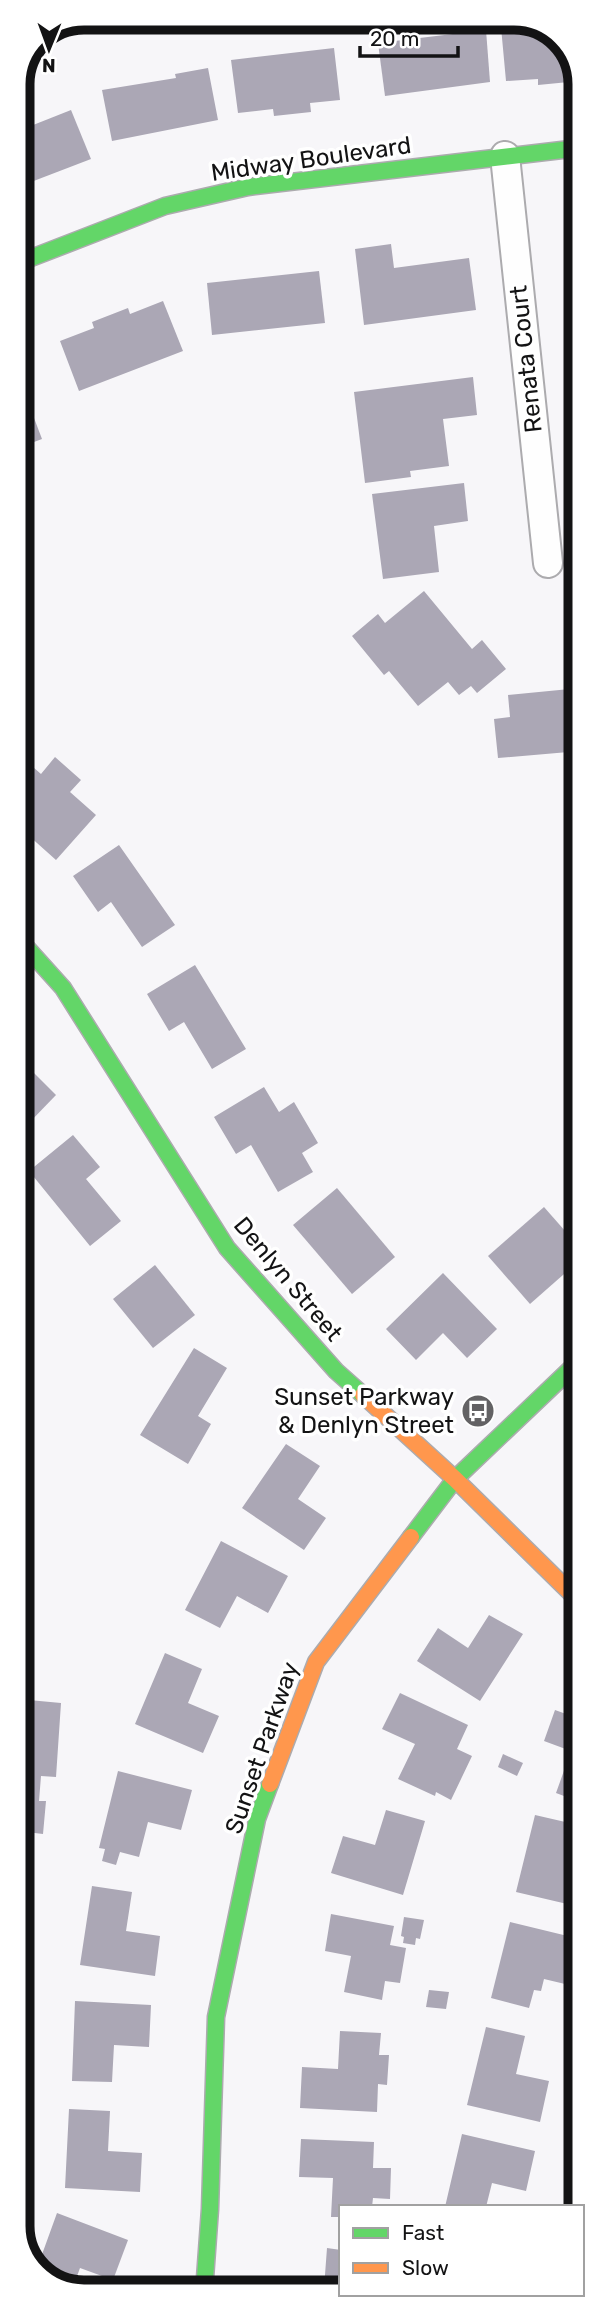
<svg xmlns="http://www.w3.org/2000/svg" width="598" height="2310" viewBox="0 0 598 2310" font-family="Rubik,sans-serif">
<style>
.building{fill:#aba7b5}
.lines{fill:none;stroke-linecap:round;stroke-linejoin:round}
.street-casing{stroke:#acabae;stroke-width:32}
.fast-casing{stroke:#acabae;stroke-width:19}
.slow-casing{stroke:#acabae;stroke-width:19}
.street{stroke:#fefefe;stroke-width:28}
.fast{stroke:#63d668;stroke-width:16}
.slow{stroke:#ff974d;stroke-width:16}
.labels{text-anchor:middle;stroke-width:7;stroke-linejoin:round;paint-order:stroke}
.street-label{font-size:24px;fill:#131314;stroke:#fff}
.poi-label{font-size:24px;fill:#131314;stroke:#fff;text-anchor:end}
.rim{fill:none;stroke:#131314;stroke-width:9}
</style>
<rect width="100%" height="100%" fill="#f7f6f9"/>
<!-- building -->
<g class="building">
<path d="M535 24 558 34 579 71V81L538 85V79L506 81 501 27Z"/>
<path d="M486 30 490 82 385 96 378 43Z"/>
<path d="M334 48 340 100 310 103 311 112 274 116 273 109 238 113 231 60Z"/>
<path d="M208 68 218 120 112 141 102 90 176 78 175 74Z"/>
<path d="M71 110 91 159 18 187V131Z"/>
<path d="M391 244 394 268 469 258 476 310 364 325 355 249Z"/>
<path d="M319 271 325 323 212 335 207 283Z"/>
<path d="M163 301 183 351 79 391 60 341 94 328 92 322 128 308 130 314Z"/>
<path d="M473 377 477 415 443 419 449 466 410 471 411 477 365 483 354 392Z"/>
<path d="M23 389 42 439 18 448V391Z"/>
<path d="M464 483 468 521 434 526 439 572 383 579 372 494Z"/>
<path d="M424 591 472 649 482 640 506 669 477 693 471 686 459 695 448 682 418 706 389 671 384 675 352 636 378 614 385 623Z"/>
<path d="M580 688V751L498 758 494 719 510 717 508 695Z"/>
<path d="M55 757 81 780 70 792 96 815 56 860 18 826V770L26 761 41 774Z"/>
<path d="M119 845 175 925 142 947 111 902 98 912 73 876Z"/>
<path d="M195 965 246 1049 212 1069 184 1022 169 1031 147 994Z"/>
<path d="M18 1057 56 1095 27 1125 18 1116Z"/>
<path d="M264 1087 279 1112 294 1102 318 1143 302 1153 313 1172 278 1192 251 1145 236 1154 214 1117Z"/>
<path d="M73 1135 100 1167 86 1179 121 1221 90 1246 29 1171Z"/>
<path d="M337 1188 395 1257 352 1294 293 1225Z"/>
<path d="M544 1207 580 1248V1260L530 1304 488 1256Z"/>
<path d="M155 1265 195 1315 153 1348 113 1299Z"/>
<path d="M443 1273 497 1329 467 1358 443 1333 416 1360 386 1329Z"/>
<path d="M194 1348 227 1368 198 1416 211 1424 188 1464 140 1435Z"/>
<path d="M286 1444 320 1466 298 1499 326 1518 304 1550 242 1508Z"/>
<path d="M221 1541 288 1576 268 1613 237 1596 220 1628 185 1610Z"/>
<path d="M489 1615 523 1634 480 1701 417 1661 438 1628 468 1648Z"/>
<path d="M165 1653 202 1669 188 1703 219 1716 203 1753 135 1724Z"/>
<path d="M400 1693 468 1725 457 1749 472 1756 451 1800 436 1792 435 1796 398 1779 415 1744 382 1729Z"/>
<path d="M18 1699 61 1703 56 1777 41 1776 39 1801H46L43 1834 18 1831Z"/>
<path d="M555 1710 580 1719V1802L556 1793 571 1751 544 1741Z"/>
<path d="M503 1754 523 1763 517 1776 498 1767Z"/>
<path d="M118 1771 192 1790 181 1830 148 1822 139 1857 120 1852 116 1865 102 1861 105 1849 99 1848Z"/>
<path d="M386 1810 425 1821 403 1895 331 1873 343 1836 375 1845Z"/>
<path d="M535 1815 574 1824 565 1860 580 1864V1907L516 1892Z"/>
<path d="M92 1886 132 1892 126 1931 160 1936 155 1976 80 1965Z"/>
<path d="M331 1914 394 1926 390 1945 406 1948 400 1983 385 1981 382 2000 344 1992 351 1956 325 1951Z"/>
<path d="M404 1917 424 1920 420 1939 416 1938 415 1945 403 1943 404 1937 401 1936Z"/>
<path d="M510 1922 580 1939 572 1977 567 1976 565 1984 544 1979 541 1991 534 1990 529 2008 491 1998Z"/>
<path d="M429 1990 449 1992 446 2009 426 2007Z"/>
<path d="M75 2001 151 2005 149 2047 114 2045 112 2082 72 2081Z"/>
<path d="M19 2008 29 2012 21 2033 19 2032Z"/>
<path d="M486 2027 525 2036 516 2074 549 2081 540 2122 467 2105Z"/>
<path d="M340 2031 381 2033 379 2055H389L387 2085 378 2084 377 2112 300 2108 302 2067 338 2069Z"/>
<path d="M69 2109 110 2111 108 2151 142 2153 140 2192 65 2188Z"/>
<path d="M462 2134 535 2151 526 2191 492 2183 486 2207H445Z"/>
<path d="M301 2139 374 2142 373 2168H391L390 2199 373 2198 372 2207H341V2217H331L333 2178 299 2177Z"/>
<path d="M57 2213 128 2240 113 2280 80 2268 72 2290 37 2273 36 2271Z"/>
<path d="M327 2248 341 2250V2292H287L288 2284 324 2288Z"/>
</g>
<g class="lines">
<defs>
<path id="street" d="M505 156 548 563"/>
<g id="fast">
<path d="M18 263 165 206 248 187 579 148"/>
<path d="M18 938 63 988 227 1248 336 1371 363 1395"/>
<path d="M411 1537 455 1479 580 1360"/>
<path d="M204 2292 210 2209 216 2017 257 1819 270 1784"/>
</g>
<g id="slow">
<path d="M363 1395 455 1479 580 1602"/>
<path d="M270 1784 316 1662 411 1537"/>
</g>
</defs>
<!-- street casing -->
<use href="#street" class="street-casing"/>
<!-- fast casing -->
<use href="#fast" class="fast-casing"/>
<!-- slow casing -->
<use href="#slow" class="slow-casing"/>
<!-- street -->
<use href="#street" class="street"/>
<!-- fast -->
<use href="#fast" class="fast"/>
<!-- slow -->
<use href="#slow" class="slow"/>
</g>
<!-- icons -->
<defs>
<symbol id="bus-disc" viewBox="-11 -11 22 22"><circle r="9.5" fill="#636264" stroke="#fff"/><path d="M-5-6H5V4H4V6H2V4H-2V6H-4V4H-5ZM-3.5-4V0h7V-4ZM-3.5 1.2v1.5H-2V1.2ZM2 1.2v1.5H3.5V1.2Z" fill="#fff"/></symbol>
</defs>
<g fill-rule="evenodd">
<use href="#bus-disc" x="459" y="1392" width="38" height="38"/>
</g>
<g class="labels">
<!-- street labels -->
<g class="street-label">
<text transform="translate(311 159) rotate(-8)" y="8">Midway Boulevard</text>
<text transform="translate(526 359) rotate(-96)" y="8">Renata Court</text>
<text transform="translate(288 1279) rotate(50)" y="8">Denlyn Street</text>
<text transform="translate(262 1748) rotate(-71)" y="8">Sunset Parkway</text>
</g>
<!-- poi labels -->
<g class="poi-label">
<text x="454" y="1405">Sunset Parkway<tspan x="454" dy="28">&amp; Denlyn Street</tspan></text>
</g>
</g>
<!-- crop -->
<path d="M0 0H598V2310H0ZM84 30H514A54 54 0 0 1 568 84V2226A54 54 0 0 1 514 2280H84A54 54 0 0 1 30 2226V84A54 54 0 0 1 84 30Z" fill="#fff" fill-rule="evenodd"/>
<path class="rim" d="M84 30H514A54 54 0 0 1 568 84V2226A54 54 0 0 1 514 2280H84A54 54 0 0 1 30 2226V84A54 54 0 0 1 84 30Z"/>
<!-- legend -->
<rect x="339" y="2205" width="245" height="91" fill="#ffffff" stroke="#a1a1a1" stroke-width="2"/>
<rect x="353" y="2228" width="35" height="10" fill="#63d668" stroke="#a1a1a1" stroke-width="2"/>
<text x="402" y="2240" font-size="21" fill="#131314">Fast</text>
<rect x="353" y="2263" width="35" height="10" fill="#ff974d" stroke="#a1a1a1" stroke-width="2"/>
<text x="402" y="2275" font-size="21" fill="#131314">Slow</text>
<!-- north arrow -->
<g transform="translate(49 49) rotate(181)" stroke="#ffffff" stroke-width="5" paint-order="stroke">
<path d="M0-5L12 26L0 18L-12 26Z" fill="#131314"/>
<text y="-10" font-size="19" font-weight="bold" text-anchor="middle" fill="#131314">N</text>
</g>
<!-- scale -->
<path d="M360 46v10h98v-10" fill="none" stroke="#131314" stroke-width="3.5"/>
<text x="370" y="46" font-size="21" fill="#131314" stroke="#ffffff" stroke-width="5" paint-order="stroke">20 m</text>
</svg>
